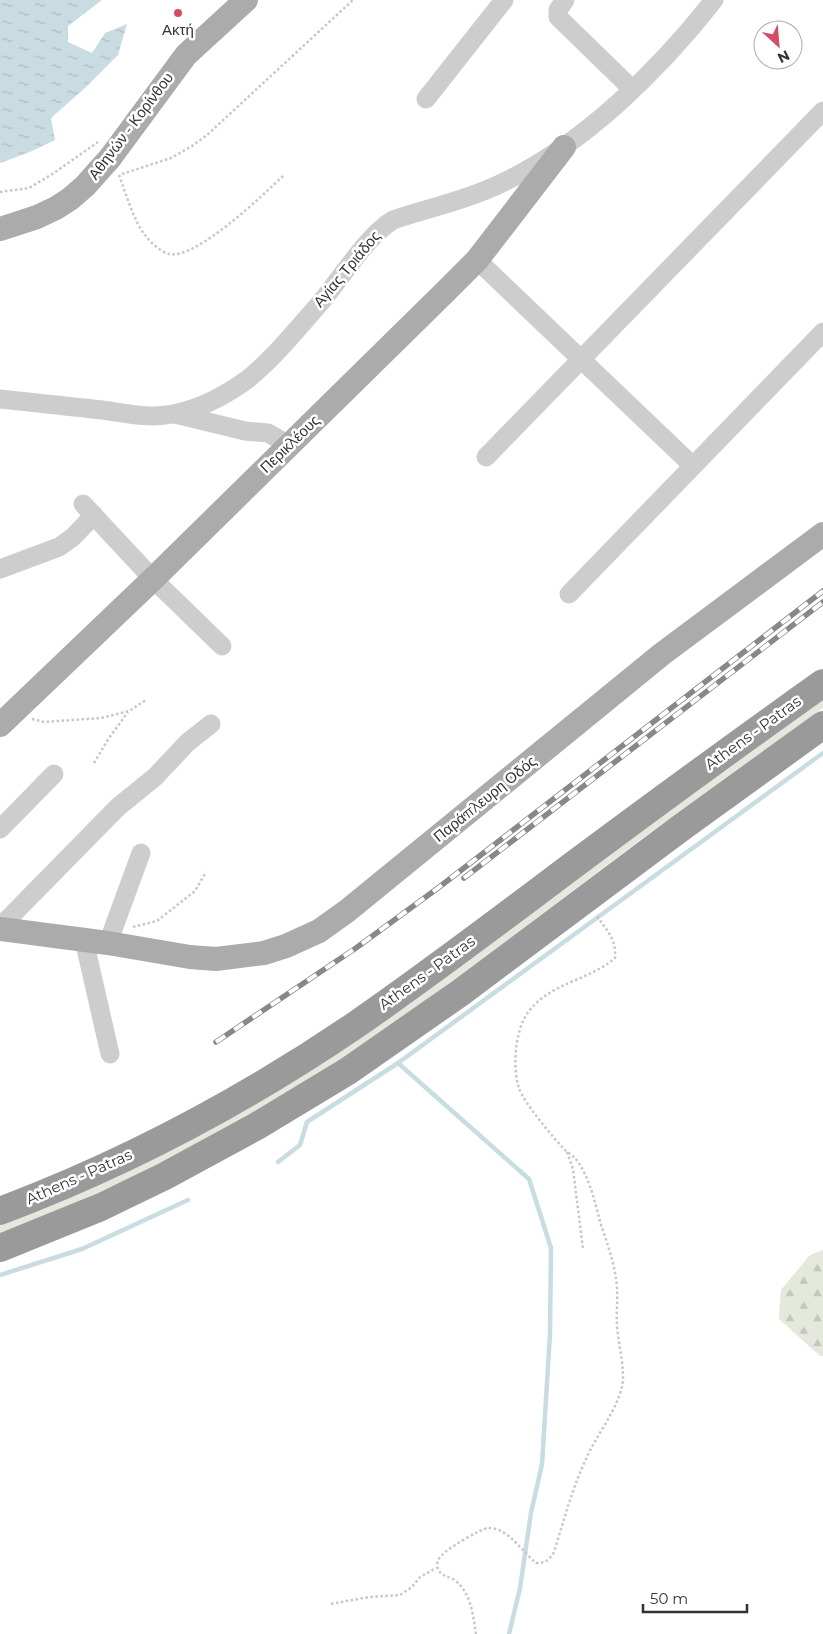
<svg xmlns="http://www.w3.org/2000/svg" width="823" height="1634" viewBox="0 0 823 1634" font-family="Montserrat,sans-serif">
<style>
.grass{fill:#e4e8dd}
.forest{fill:url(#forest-firs)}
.water{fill:url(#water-ripples)}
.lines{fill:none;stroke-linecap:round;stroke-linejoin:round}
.stream{stroke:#c8dce2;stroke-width:4.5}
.path{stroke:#c7c7c7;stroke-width:2.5;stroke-dasharray:2.5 2.5;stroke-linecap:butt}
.minor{stroke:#cdcdcd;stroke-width:19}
.major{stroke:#ababab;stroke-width:24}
.highway{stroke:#9a9a9a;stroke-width:28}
.rail-casing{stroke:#888;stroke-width:5.5}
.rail{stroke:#fff;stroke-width:4;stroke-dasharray:11;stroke-linecap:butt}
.poi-dot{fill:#d14e69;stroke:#fff;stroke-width:2}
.labels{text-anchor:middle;stroke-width:5;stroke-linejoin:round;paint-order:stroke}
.poi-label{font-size:15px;fill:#333;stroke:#fff}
.street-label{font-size:15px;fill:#333;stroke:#fff}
</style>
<defs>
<pattern id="forest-firs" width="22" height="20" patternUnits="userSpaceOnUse" patternTransform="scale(1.25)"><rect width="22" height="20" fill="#e4e8dd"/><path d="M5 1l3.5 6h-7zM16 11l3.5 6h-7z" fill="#c4c7be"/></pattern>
<pattern id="water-ripples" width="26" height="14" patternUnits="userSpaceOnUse" patternTransform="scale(1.25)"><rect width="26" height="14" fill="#c8dce2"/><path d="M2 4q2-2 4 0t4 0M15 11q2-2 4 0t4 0" fill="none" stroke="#acbdc2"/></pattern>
</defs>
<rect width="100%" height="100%" fill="#fff"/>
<!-- grass -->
<path class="grass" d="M823 699V708C754 758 684 807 616 858 525 926 436 996 341 1059 235 1129 119 1188 0 1233V1225L29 1214 613 851Z"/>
<!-- forest -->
<path class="forest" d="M823 1250V1356H820L779 1319 781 1290 810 1255Z"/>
<!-- water -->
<path class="water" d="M0 0H102L68 26V42L92 53 105 33 127 24 118 55 85 88 51 118 55 140 30 152 0 163Z"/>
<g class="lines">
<!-- stream -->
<g class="stream">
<path d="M398 1063 529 1179 551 1248 550 1334 542 1464 531 1513 520 1588 509 1634"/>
<path d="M278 1162 300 1145 307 1122 398 1063 823 753"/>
<path d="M0 1275 82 1249 188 1200"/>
</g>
<!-- path -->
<g class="path">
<path d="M122 174 171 158 192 146 207 135 353 0"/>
<path d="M119 175C125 191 134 222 145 235 150 242 161 252 169 254 196 260 264 194 284 175"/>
<path d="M0 192 29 188 54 173 98 142"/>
<path d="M32 719 44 722 101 718 129 711 146 700"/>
<path d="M94 763 109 738 128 712"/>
<path d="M133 927 157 921 195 891 206 872"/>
<path d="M567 1152 573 1169 583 1249"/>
<path d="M331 1604 369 1597 400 1595 412 1587 420 1577 436 1568"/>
<path d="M476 1634C473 1615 471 1591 453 1579 447 1576 441 1576 438 1569 436 1565 438 1558 442 1555 447 1549 480 1529 488 1528 491 1528 497 1529 499 1530 514 1537 524 1553 536 1563 546 1563 549 1560 554 1552 564 1520 572 1489 586 1459 596 1435 623 1403 623 1377 623 1359 618 1342 617 1325 616 1312 618 1299 617 1287 615 1265 608 1245 601 1225 595 1203 590 1177 575 1158 572 1155 567 1152 563 1148 553 1137 523 1102 519 1088 512 1067 515 1029 529 1011 552 982 588 981 615 958 617 940 606 929 596 915"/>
</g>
<!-- minor -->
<g class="minor">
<path d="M565 0 558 10V17L632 89"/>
<path d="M426 99 504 0"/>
<path d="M477 260 693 466"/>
<path d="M0 399C34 403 68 406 102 410 125 413 149 419 173 414 200 409 226 395 248 379 275 357 298 328 321 302 341 278 368 235 393 220 429 208 470 199 504 182 584 144 660 69 714 0"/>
<path d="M175 414 245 431 268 433 289 445"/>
<path d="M486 457 823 111"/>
<path d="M83 504 153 579 222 646"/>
<path d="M0 569 59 547 73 537 94 515"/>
<path d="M569 594 823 332"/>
<path d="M0 829 54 774"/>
<path d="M0 927 118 807 155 777 188 742 211 724"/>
<path d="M84 940 110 1054"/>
<path d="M108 943 141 853"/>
</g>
<!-- major -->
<g class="major">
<path d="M0 229 37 217 56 208 70 199 85 186 110 158 186 55 246 0"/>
<path d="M0 725 153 579 444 293 477 260 564 147"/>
<path d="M0 929 108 943 190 957 216 959 264 953 286 946 319 931 347 911 662 654 823 534"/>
</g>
<!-- highway -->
<g class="highway">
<path d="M0 1211C125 1164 247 1099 357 1024 432 972 504 917 576 863 658 802 740 742 823 683"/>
<path d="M0 1248 101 1207 165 1176 257 1126 348 1071 460 993 682 827 823 725"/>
</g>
<defs>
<g id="rail">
<path d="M464 878 823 602"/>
<path d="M216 1042 356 948 438 888 823 591"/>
</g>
</defs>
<!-- rail casing -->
<use href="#rail" class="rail-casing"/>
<!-- rail -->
<use href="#rail" class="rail"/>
</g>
<!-- markers -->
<circle class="poi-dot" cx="178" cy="13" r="5"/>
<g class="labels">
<!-- poi labels -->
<g class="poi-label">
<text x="178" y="35">Ακτή</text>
</g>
<!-- street labels -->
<g class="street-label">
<text transform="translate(131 126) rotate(-53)" y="5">Αθηνών - Κορίνθου</text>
<text transform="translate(347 269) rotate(-50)" y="5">Αγίας Τριάδος</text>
<text transform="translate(290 444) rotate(-44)" y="5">Περικλέους</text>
<text transform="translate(753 733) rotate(-36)" y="5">Athens - Patras</text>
<text transform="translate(485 799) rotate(-39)" y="5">Παράπλευρη Οδός</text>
<text transform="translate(427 973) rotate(-36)" y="5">Athens - Patras</text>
<text transform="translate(79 1177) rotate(-24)" y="5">Athens - Patras</text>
</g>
</g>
<!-- north arrow -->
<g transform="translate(778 45) rotate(154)"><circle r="24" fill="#ffffff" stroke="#adadad"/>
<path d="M0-4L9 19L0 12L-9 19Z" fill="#d14e69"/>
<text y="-8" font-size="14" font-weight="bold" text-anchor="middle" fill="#333333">N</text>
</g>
<!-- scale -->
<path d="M643 1604v8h104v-8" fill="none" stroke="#333333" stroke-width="2.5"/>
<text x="650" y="1604" font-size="15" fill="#333333" stroke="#ffffff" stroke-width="4" paint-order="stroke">50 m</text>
</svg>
